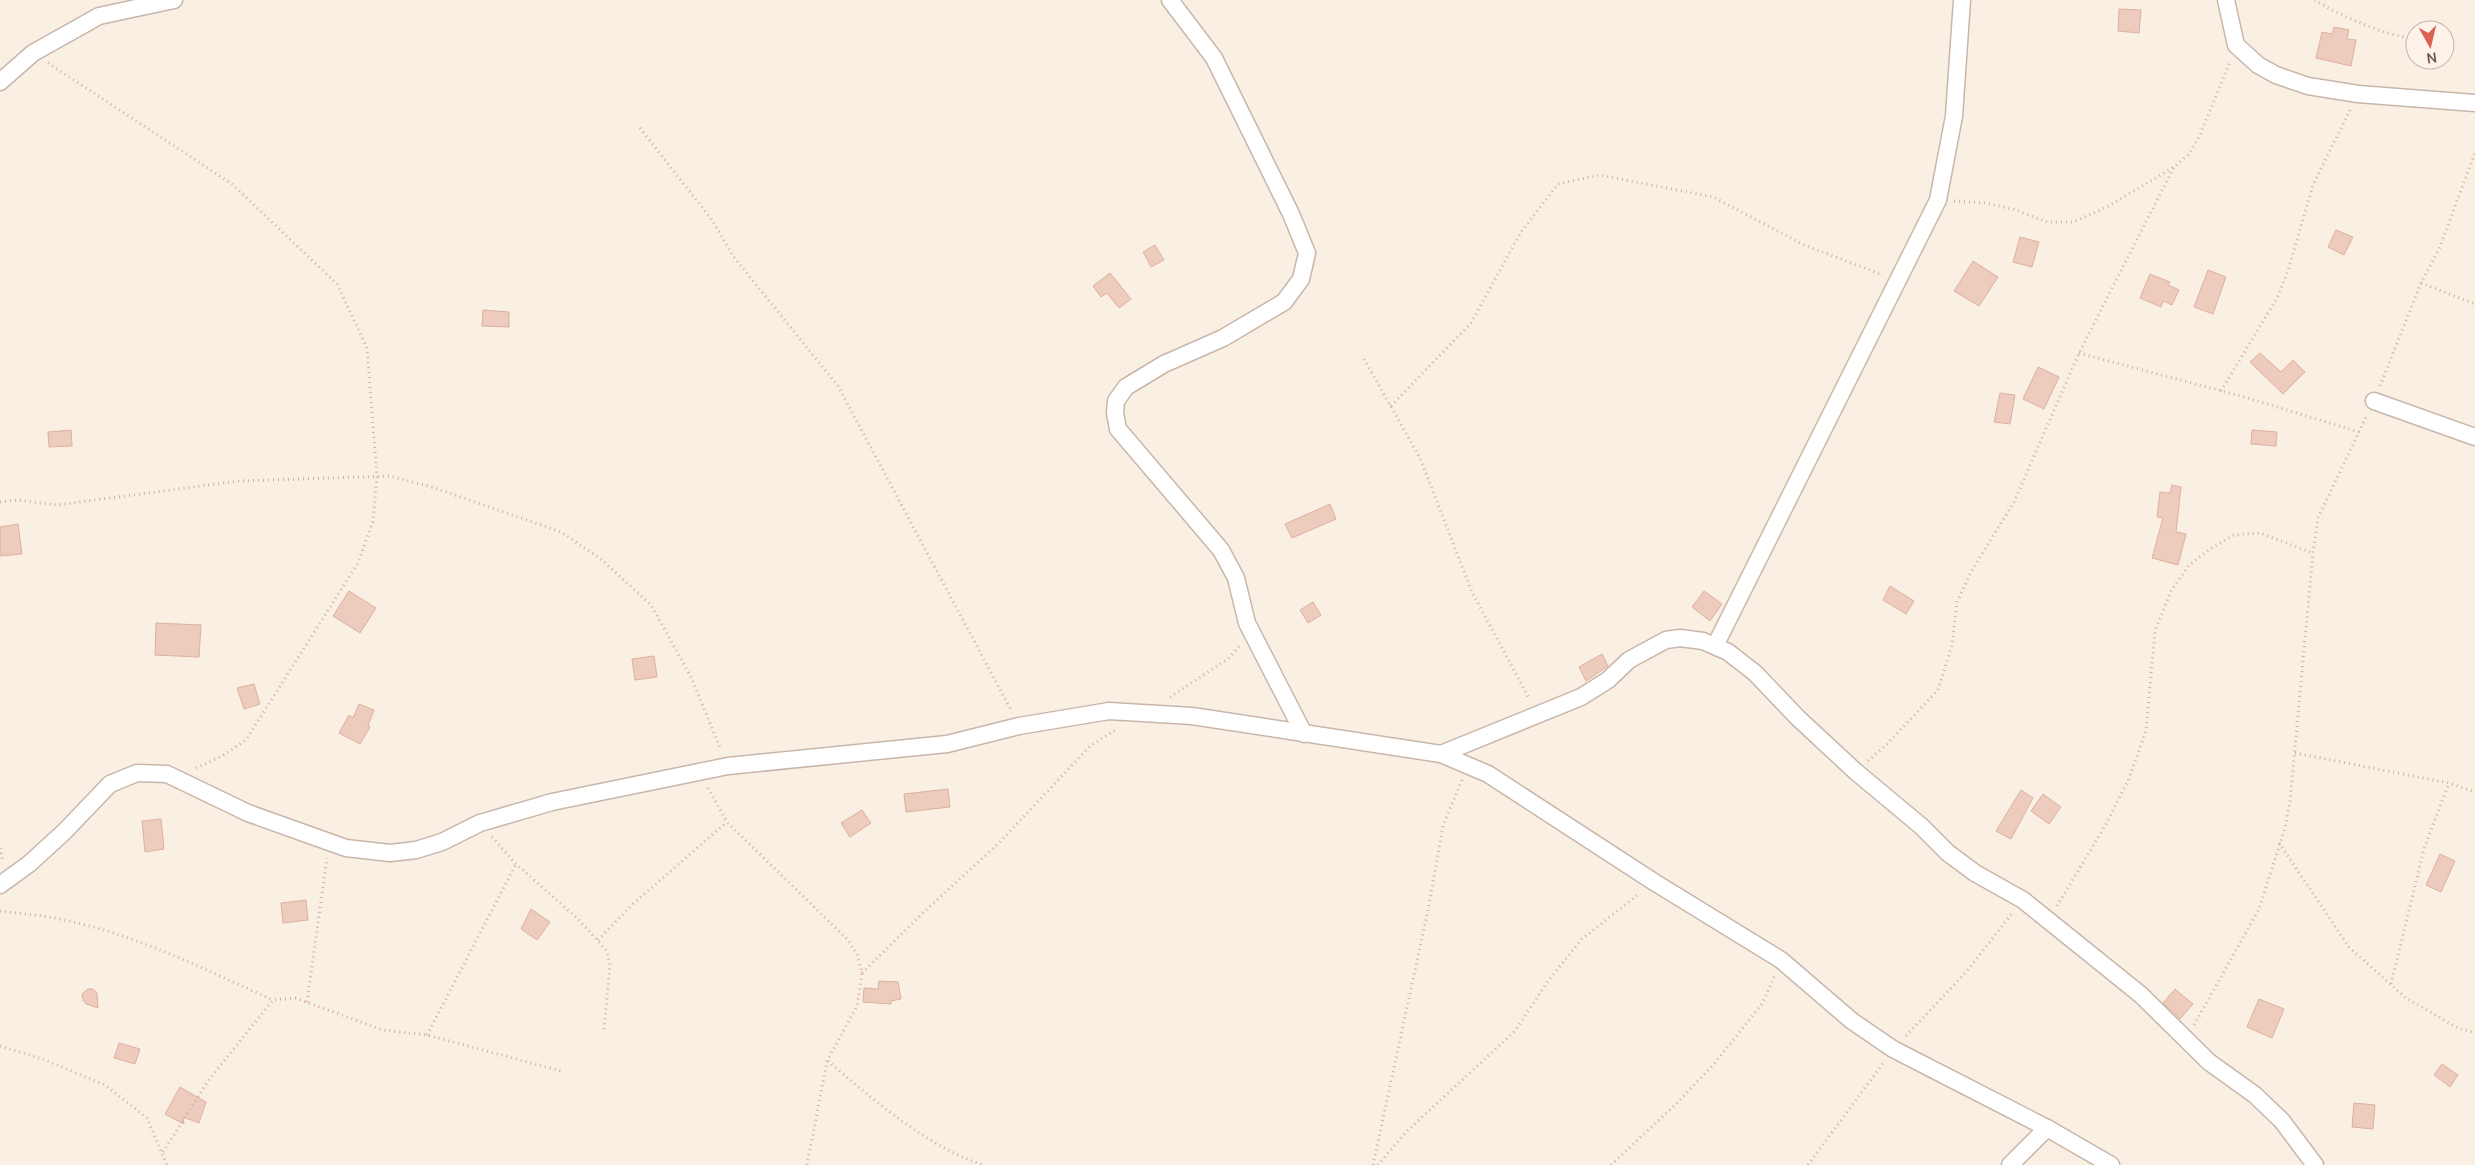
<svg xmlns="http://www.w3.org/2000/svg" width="2475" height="1165" font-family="Manrope,sans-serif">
<rect width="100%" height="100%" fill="#faefe3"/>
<g fill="#edcbbd" stroke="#deb09f">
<polygon points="2119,9 2141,10 2139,33 2118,31"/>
<polygon points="2334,27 2349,30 2347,39 2356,40 2351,66 2316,58 2322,32 2332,34"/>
<polygon points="2336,230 2353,237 2344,255 2328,247"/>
<polygon points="2020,237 2039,242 2032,267 2013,262"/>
<polygon points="1155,245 1164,260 1151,267 1143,252"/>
<polygon points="1973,261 1998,277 1979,306 1954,291"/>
<polygon points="2208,270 2226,277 2213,314 2194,307"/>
<polygon points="1110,273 1131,299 1119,308 1107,293 1101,297 1093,286"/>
<polygon points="2150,274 2170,282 2168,285 2179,290 2172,305 2163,301 2161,307 2140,298"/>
<polygon points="483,310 509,312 509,327 482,326"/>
<polygon points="2260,353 2281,372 2293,360 2305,372 2283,394 2250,362"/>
<polygon points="2038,367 2059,377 2044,409 2023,399"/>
<polygon points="2000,393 2015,395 2010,424 1994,422"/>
<polygon points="71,430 72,446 49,447 48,432"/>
<polygon points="2252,430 2277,432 2276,446 2251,444"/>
<polygon points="2172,485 2181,487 2176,532 2186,534 2178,565 2152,558 2163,518 2157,517 2160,492 2170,493"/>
<polygon points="1330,504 1336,519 1292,538 1285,524"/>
<polygon points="18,524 22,554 0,556 0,527"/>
<polygon points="1890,586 1914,601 1906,614 1883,600"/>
<polygon points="349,591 376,608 360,633 333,616"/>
<polygon points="1704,591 1722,604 1710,621 1692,607"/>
<polygon points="1313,602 1321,615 1308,623 1300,610"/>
<polygon points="156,623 201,625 199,657 155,655"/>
<polygon points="1602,654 1608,666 1586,681 1579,667"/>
<polygon points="654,656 657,677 635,680 632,659"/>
<polygon points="254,684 260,704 244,709 237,688"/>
<polygon points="359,704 374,710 368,726 370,727 360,744 339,733 349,715 353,718"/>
<polygon points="948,789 950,807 906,812 904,794"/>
<polygon points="2021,790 2033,798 2011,839 1996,831"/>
<polygon points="2043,794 2061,807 2049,824 2031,811"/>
<polygon points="862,810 871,823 850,837 841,823"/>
<polygon points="161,819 164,849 145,852 142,821"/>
<polygon points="2440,854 2455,861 2441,892 2426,885"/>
<polygon points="306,900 308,920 283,923 281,903"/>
<polygon points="531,909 550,922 537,940 521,929"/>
<polygon points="879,981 898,982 901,999 891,1001 891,1004 863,1002 864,988 878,989"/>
<polygon points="88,989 93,989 97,993 98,1008 86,1004 83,1000 82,994"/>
<polygon points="2175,989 2193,1004 2180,1019 2163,1003"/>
<polygon points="2259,999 2284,1009 2272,1038 2247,1027"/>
<polygon points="119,1043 140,1049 135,1064 114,1058"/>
<polygon points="2442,1064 2458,1075 2450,1087 2434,1075"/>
<polygon points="180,1087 206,1102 199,1123 183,1117 184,1124 165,1114"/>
<polygon points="2354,1103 2375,1105 2373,1129 2352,1127"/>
</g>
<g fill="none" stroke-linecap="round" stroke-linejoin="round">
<g stroke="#c9b6ab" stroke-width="19">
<g id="street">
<polyline points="1170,0 1214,58 1291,214 1307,253 1301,279 1284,302 1223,338 1164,364 1126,387 1116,401 1115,413 1118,429 1221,550 1236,578 1247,623 1304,734"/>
<polyline points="2226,0 2236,45 2258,65 2276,75 2308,86 2358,94 2475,103"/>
<polyline points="0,82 33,53 99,16 174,0"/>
<polyline points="2374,401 2475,437"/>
<polyline points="1715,646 1938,200 1954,116 1962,0"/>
<polyline points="1441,754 1581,697 1608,680 1629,660 1666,640 1680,638 1703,641 1728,652 1755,673 1798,718 1855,771 1921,826 1948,853 1975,873 2023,900 2141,995 2209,1062 2255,1095 2282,1121 2315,1165"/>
<polyline points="0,885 29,864 64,832 110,784 137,773 167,774 248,813 346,848 390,853 416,850 442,842 480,823 552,802 728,766 947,744 1019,726 1109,711 1192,716 1441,754 1488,774 1654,882 1781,960 1852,1021 1893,1049 2047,1128 2111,1165"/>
<polyline points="2010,1165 2047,1128"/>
</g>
</g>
<g stroke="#d1afa1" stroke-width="3" stroke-dasharray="1 4" stroke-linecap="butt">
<path d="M 2315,0 C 2336,14 2390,38 2415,38"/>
<polyline points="2445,34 2448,33"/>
<polyline points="48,63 232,184 337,284 367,348 377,477 373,521 358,563 246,740 222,756 196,768"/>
<polyline points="640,128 712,220 733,256 838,386 1012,712"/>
<polyline points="1954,201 1985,203 2013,209 2047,222 2073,222 2107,207 2174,167 2188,155 2200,135 2230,62"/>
<polyline points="2421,283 2475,304"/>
<polyline points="2079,353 2244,397 2359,432"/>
<polyline points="1364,359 1420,458 1472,592 1530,700"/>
<polyline points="2380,386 2421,283 2439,249 2475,153"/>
<polyline points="2221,391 2277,298 2288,271 2313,185 2350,110"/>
<polyline points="1391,406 1471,323 1521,232 1558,184 1600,175 1713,197 1804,245 1883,275"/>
<polyline points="0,502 17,500 57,505 239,481 390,476 435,488 561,532 602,560 651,605 691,677 721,750"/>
<polyline points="1170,697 1228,659 1240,645"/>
<polyline points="2295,753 2449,783 2475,792"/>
<polyline points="1868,761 1887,744 1938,690 1952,645 1957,602 1971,572 2014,502 2079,353 2174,167"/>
<polyline points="708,788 727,822 847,939 857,954 862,973 857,1006 827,1061 807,1165"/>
<polyline points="492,837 516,864 578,919 607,951 610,965 604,1030"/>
<polyline points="2279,843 2349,947 2406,998 2458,1028 2475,1033"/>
<polyline points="0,848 3,862"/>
<polyline points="2057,906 2105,826 2128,781 2146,731 2155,631 2171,591 2189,565 2210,549 2234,535 2260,533 2313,553"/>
<path d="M 0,911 C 21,914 43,915 64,920 C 138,935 205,970 273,1000"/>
<polyline points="598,940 633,904 727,822"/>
<polyline points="862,973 925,911 999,843 1090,746 1117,729"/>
<polyline points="2391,984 2424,849 2449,783"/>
<polyline points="307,1002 327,858"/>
<polyline points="2194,1025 2259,909 2285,828 2290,801 2313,553 2318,518 2367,415"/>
<polyline points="427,1035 516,864"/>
<polyline points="1906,1036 1967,971 2013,912"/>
<polyline points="0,1046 45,1060 105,1085 147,1118 167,1165"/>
<path d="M 828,1061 C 871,1098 930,1149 984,1165"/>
<polyline points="163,1152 208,1081 273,1000 295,998 383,1030 427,1035 561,1071"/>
<polyline points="1373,1165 1428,910 1443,826 1462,780"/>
<polyline points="1378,1165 1406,1132 1515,1031 1548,981 1582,939 1640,893"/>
<polyline points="1611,1165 1675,1105 1714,1064 1762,1004 1775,975"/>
<polyline points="1808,1165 1884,1062"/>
</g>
<use href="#street" stroke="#fff" stroke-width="16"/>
</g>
<g transform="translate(2430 45) rotate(172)"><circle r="24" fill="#fdf3e9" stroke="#c4b4aa"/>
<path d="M0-4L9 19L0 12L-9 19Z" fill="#d96253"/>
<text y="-8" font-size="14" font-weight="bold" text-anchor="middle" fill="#6f554c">N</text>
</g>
</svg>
